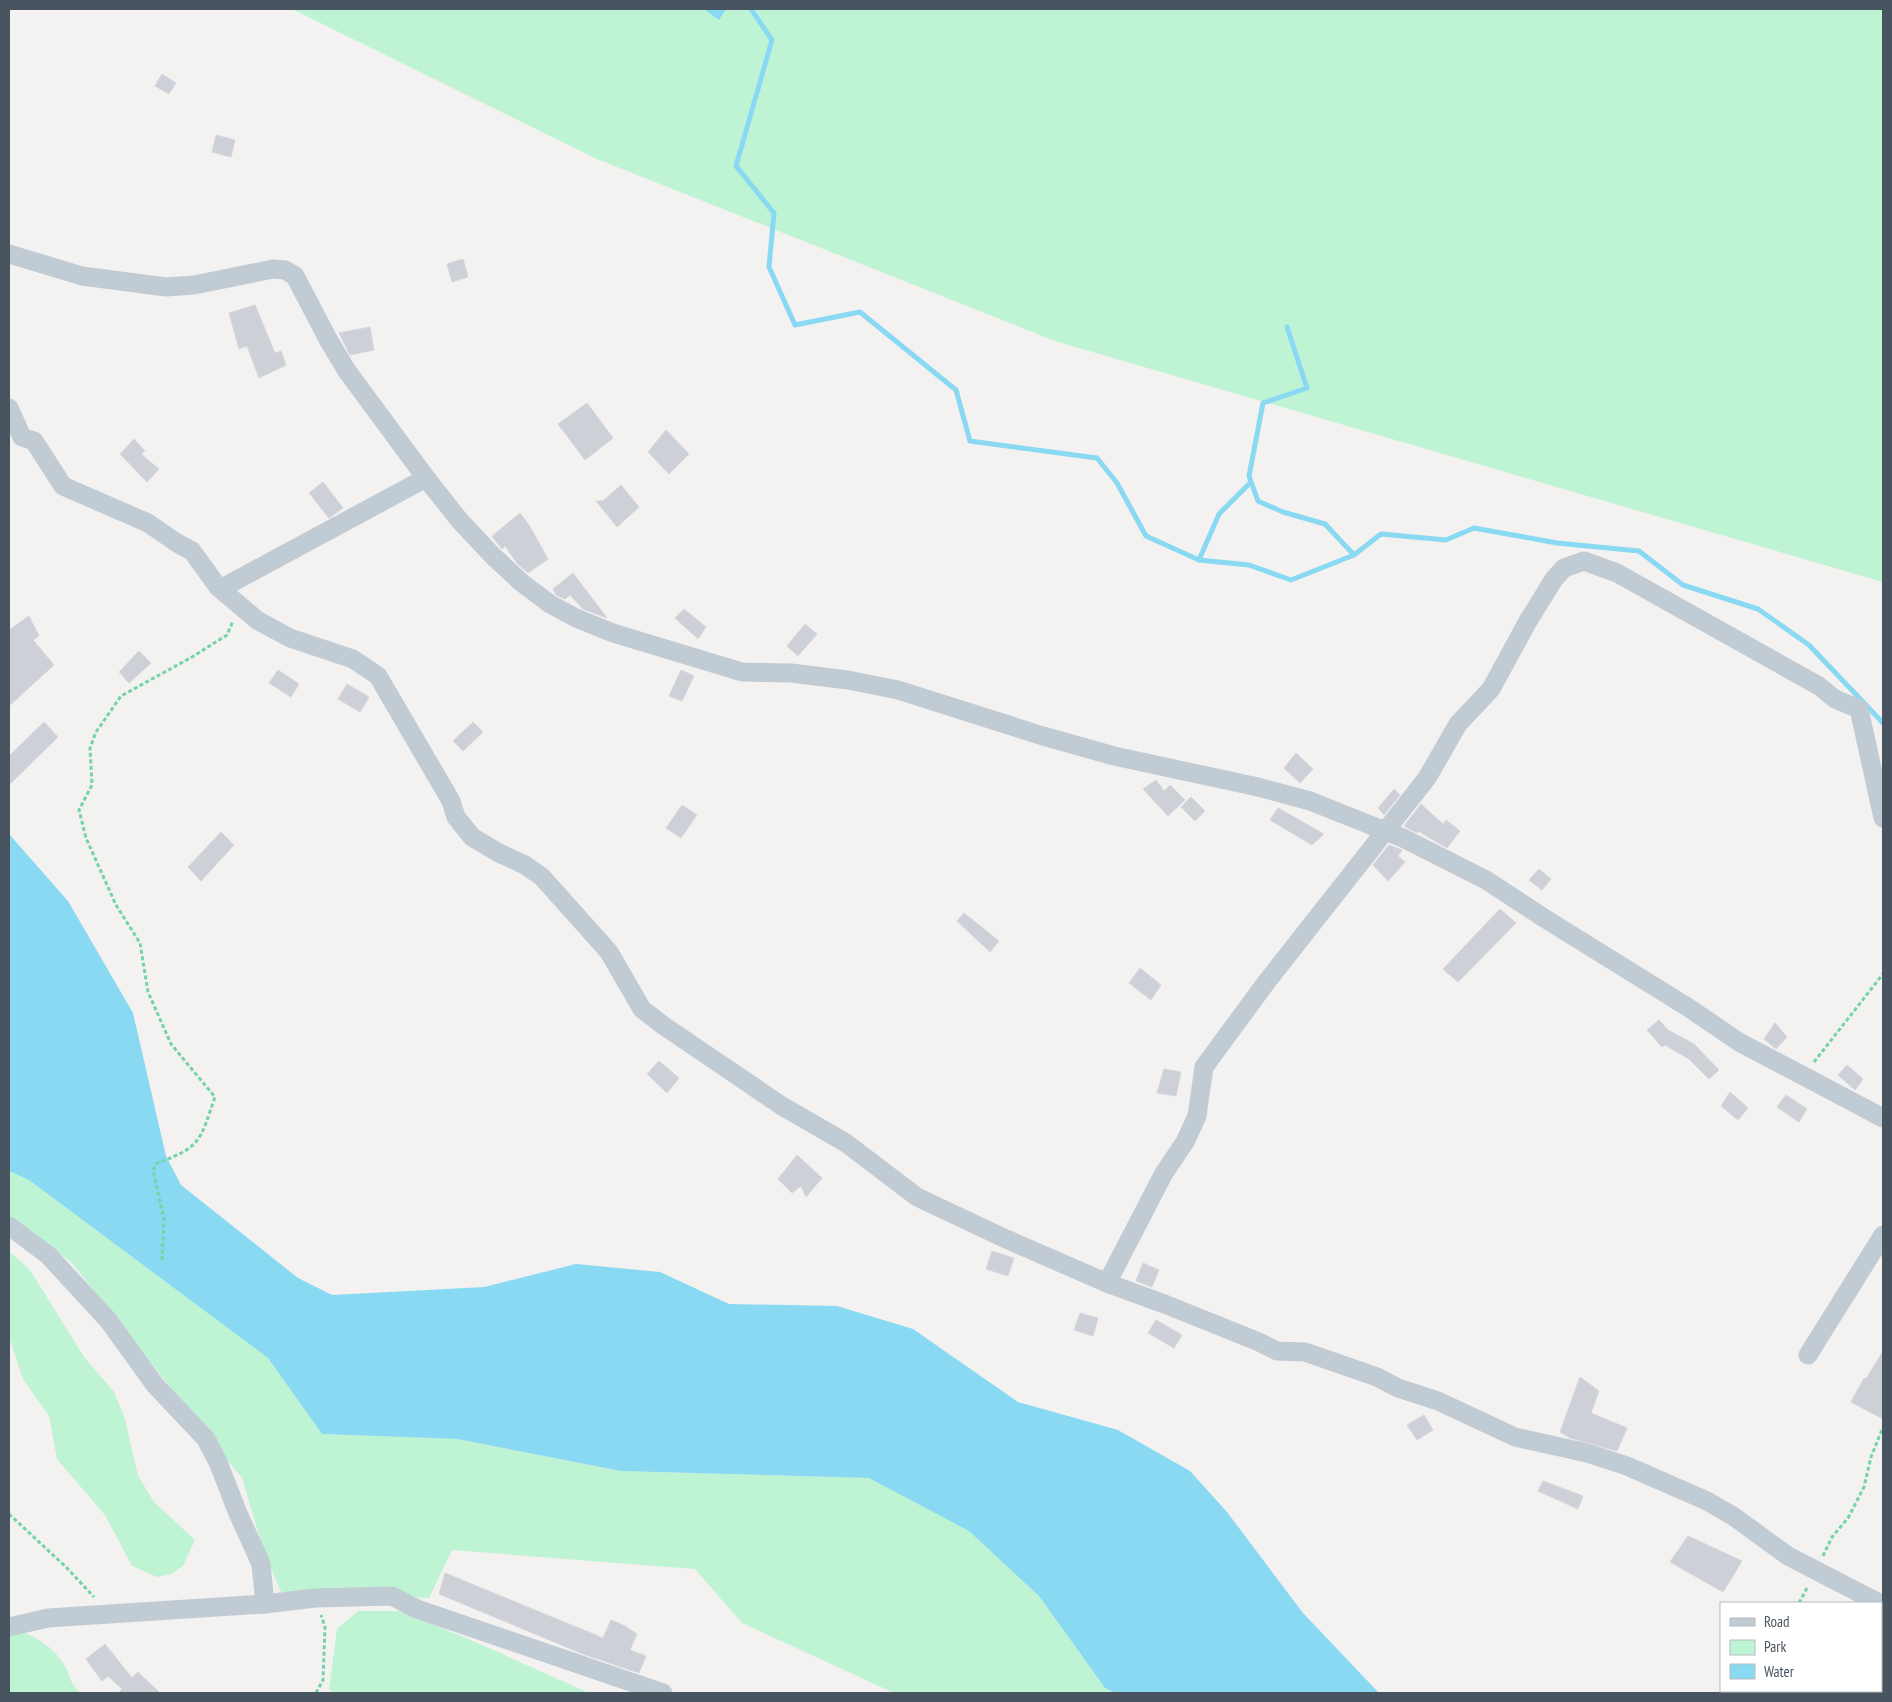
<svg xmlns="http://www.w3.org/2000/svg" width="1892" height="1702" font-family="'PT Sans Narrow',sans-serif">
<rect width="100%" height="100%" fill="#f4f1f1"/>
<g fill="#bef3d4">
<polygon points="292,9 1883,9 1883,582 1055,341 597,159"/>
<polygon points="9,1171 29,1180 268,1358 322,1434 457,1439 621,1471 869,1478 969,1530 1039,1596 1105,1688 1116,1693 894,1693 742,1623 695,1569 452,1550 429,1598 281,1592 264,1552 242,1478 72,1263 9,1216"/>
<polygon points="9,1251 30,1270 84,1357 114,1392 125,1419 138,1476 154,1502 195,1540 183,1566 171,1574 157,1577 132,1566 105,1515 57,1459 49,1416 23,1379 9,1337"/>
<polygon points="358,1611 400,1611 473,1641 589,1693 335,1693 329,1690 337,1629"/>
<path d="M 15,1630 C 33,1634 53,1647 63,1663 C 71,1675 68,1681 80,1693 L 9,1693 L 9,1633 Z"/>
</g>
<g fill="#89d9f2">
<polygon points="704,9 726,9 719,20"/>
<polygon points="9,834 68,901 133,1013 166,1156 181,1185 298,1278 332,1295 484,1287 576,1264 660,1272 729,1304 837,1306 913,1329 1018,1402 1118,1430 1190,1471 1227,1512 1303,1613 1379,1693 1116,1693 1105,1688 1039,1596 969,1531 869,1478 621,1471 457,1439 322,1434 268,1358 29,1180 9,1171"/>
</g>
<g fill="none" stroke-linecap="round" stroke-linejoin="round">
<g stroke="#89d9f2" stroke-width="5">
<polyline points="751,9 772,40 736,166 774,213 769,267 795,325 860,312 956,390 970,441 1097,458 1117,483 1146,536 1199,560 1249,565 1291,580 1354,555 1381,534 1446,540 1474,528 1557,543 1639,551 1683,585 1758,609 1809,645 1883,723"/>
<polyline points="1287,327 1307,388 1263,403 1249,476 1258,501 1283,512 1325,524 1354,555"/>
<polyline points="1199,560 1219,514 1251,482"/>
</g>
</g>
<g fill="#cdd0d6" stroke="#d5d7dd">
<polygon points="162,74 176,83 169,94 155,86"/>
<polygon points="216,135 235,140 231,157 212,152"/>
<polygon points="463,259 468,277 452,282 447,264"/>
<polygon points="255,305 275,353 281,351 286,365 259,378 247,346 239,349 229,313"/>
<polygon points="370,327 374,350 350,355 339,333"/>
<polygon points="587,403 613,438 585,460 558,424"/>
<polygon points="666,430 689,454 669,474 648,452"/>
<polygon points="134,439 145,451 141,454 159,469 147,482 120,454"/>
<polygon points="323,482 343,508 329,518 309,493"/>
<polygon points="621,485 639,507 617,527 596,501 603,501"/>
<polygon points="520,513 529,525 548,559 528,573 517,563 505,546 502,549 492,536"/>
<polygon points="573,573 607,618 583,609 570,595 565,599 556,595 553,589"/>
<polygon points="684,609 706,627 698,639 675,618"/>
<polygon points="29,616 39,636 33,640 54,665 9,706 9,630"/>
<polygon points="805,624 817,634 798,656 787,646"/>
<polygon points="139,651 151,663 129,683 119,672"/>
<polygon points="278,670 299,684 291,697 269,683"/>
<polygon points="681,670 694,676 682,701 669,696"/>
<polygon points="347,684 369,697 360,712 338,699"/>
<polygon points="44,722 58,737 9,785 9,756"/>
<polygon points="473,722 483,732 463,751 453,741"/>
<polygon points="1296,753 1313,769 1300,783 1284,768"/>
<polygon points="1156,780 1164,791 1170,785 1185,800 1168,816 1143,789"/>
<polygon points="1394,789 1400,795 1384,815 1378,808"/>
<polygon points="1191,797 1205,811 1195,821 1181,807"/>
<polygon points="1421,804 1443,824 1446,820 1460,831 1447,848 1418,831 1417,833 1404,826"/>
<polygon points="682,805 697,815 681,838 666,828"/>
<polygon points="1278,808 1324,834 1312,845 1270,820"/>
<polygon points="221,832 234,845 201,881 188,867"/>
<polygon points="1389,845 1402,850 1398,856 1405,862 1388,881 1373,865"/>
<polygon points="1539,869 1551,879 1542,890 1529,880"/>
<polygon points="1500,909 1516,923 1458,982 1443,969"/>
<polygon points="964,913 999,941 990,952 957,921"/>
<polygon points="1140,968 1161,985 1151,1000 1129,983"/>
<polygon points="1659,1020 1668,1030 1694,1044 1719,1070 1709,1079 1689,1059 1665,1045 1662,1047 1647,1030"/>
<polygon points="1775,1023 1787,1037 1776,1049 1764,1039"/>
<polygon points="659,1061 679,1078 667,1093 647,1074"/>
<polygon points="1847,1065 1863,1079 1855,1090 1838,1075"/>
<polygon points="1164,1069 1181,1072 1176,1096 1157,1093"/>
<polygon points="1730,1092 1748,1108 1738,1120 1721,1106"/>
<polygon points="1786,1095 1807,1109 1799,1122 1777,1107"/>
<polygon points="797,1155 822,1178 806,1197 801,1186 792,1193 778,1179"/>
<polygon points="992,1251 1014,1258 1008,1276 986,1269"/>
<polygon points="1143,1263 1159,1270 1152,1287 1136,1281"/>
<polygon points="1080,1313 1098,1318 1093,1336 1074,1330"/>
<polygon points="1156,1320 1182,1335 1174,1348 1148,1333"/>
<polygon points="1883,1351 1883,1419 1851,1402 1864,1378 1866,1379"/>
<polygon points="1580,1377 1599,1391 1591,1413 1627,1428 1617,1451 1570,1438 1560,1432"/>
<polygon points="1424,1415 1433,1430 1417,1440 1407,1425"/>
<polygon points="1543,1481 1583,1496 1578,1509 1538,1491"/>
<polygon points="1688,1536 1742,1561 1723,1592 1670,1562"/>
<polygon points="445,1573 603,1638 611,1620 625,1626 637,1634 630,1650 646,1656 639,1673 583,1654 439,1594"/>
<polygon points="105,1644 132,1678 138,1672 160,1693 118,1693 122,1689 108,1676 102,1681 86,1659"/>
</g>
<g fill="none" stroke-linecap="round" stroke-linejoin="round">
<g stroke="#73d4a7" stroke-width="3" stroke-dasharray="4 2.5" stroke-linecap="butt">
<polyline points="1814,1062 1883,974"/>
<path d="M 162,1260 L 164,1220 L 153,1170 L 157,1163 C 202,1147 200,1140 215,1097 L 171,1044 L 148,992 L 140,943 L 116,905 L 86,838 L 79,810 L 92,785 L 90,748 L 96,732 L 121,696 L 192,657 L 227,635 L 233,621"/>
<polyline points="9,1514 66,1567 94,1597"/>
<polyline points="1823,1556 1832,1537 1848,1518 1864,1487 1871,1457 1883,1427"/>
<polyline points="1799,1603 1808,1586"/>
<polyline points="316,1693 323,1680 325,1627 321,1615"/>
<polyline points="1749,1693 1750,1691"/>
</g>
<g stroke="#c1cbd4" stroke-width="19">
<polyline points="9,254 82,276 166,287 194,285 273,269 285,270 295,276 329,341 347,371 426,478 460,521 493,556 522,583 550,604 576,618 613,633 742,672 791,673 848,680 898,690 1043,736 1114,756 1258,787 1310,801 1403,838 1486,880 1544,918 1689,1008 1739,1042 1883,1118"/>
<polyline points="9,408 22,437 34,441 63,486 148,523 177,543 192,551 218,587 257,620 290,638 353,659 378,676 451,801 456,817 472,837 499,853 525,865 542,877 609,952 642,1009 664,1026 782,1106 846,1143 917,1197 1006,1239 1107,1283 1167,1305 1259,1342 1277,1351 1305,1352 1377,1377 1398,1388 1438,1401 1515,1437 1587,1453 1627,1466 1707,1501 1733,1516 1788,1556 1879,1603"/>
<polyline points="220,589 426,478"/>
<polyline points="9,1226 48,1255 108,1320 155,1385 206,1439 218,1462 237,1511 261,1564 265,1604"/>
<polyline points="1107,1283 1164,1173 1185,1142 1197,1116 1204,1067 1265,984 1427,778 1458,724 1491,689 1528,621 1554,579 1564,568 1584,561 1617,573 1819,686 1835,699 1859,709 1883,818"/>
<polyline points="1808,1355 1883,1235"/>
<polyline points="9,1627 48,1618 265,1604 315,1598 392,1596 417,1609 663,1693"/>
</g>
</g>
<rect width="1892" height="1702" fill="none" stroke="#485460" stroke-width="20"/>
<rect x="1720" y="1602" width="162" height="90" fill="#ffffff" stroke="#b6bbbf"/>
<rect x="1730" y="1618" width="25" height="8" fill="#c1cbd4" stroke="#b6bbbf"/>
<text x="1764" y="1627" font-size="15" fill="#485460">Road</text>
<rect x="1730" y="1640" width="25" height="15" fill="#bef3d4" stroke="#b6bbbf"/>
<text x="1764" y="1652" font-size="15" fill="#485460">Park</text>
<rect x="1730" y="1664" width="25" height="15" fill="#89d9f2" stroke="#b6bbbf"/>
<text x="1764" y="1677" font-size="15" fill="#485460">Water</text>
</svg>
